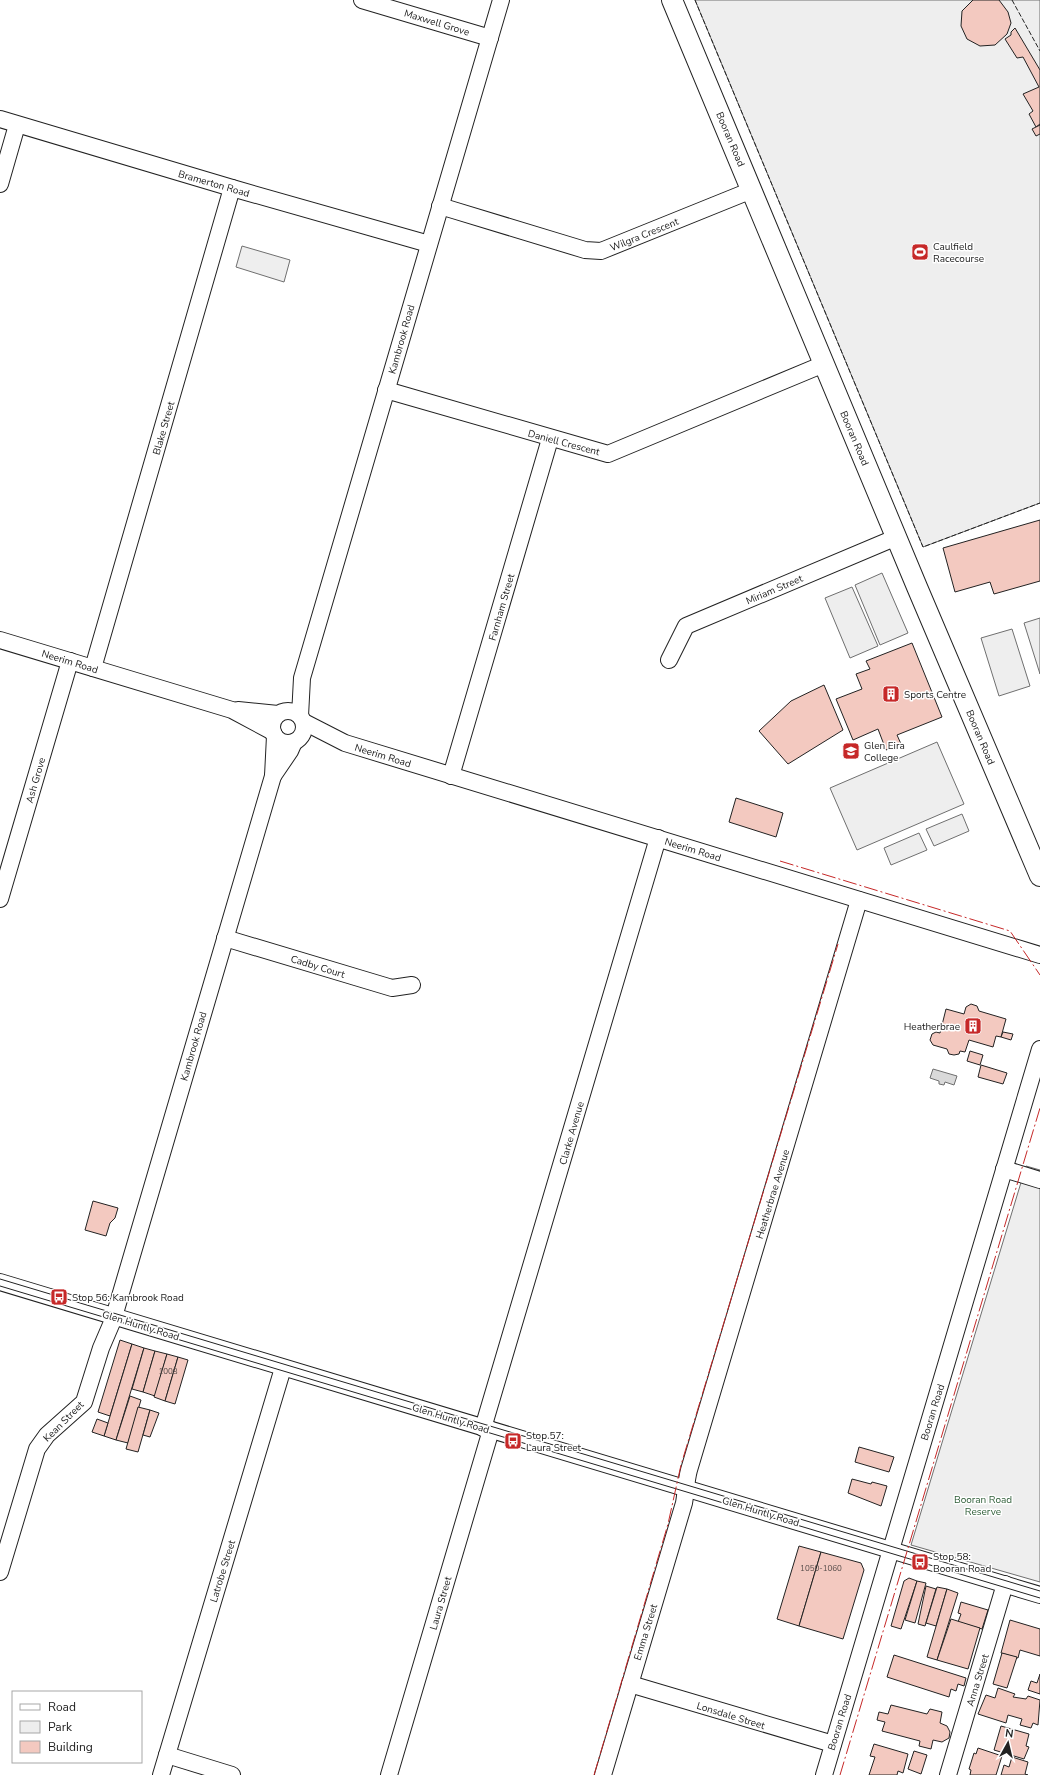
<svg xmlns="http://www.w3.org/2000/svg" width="1040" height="1775" font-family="'Nunito Sans',sans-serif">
<rect width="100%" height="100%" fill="#fff"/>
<g fill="#eee" stroke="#6f6f6f">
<polygon points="695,0 1040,0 1040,503 923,547"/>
<polygon points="242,246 290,260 284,282 236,267"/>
<polygon points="882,573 908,633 880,645 855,585"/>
<polygon points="852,587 878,646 850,658 825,598"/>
<polygon points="1040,618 1040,674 1024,623"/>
<polygon points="1012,629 1030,686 999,696 981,638"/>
<polygon points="937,742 964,804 857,850 830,788"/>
<polygon points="962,814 969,831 934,846 926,829"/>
<polygon points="919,833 927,850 891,865 884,848"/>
<polygon points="1026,1166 1040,1170 1040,1582 911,1545"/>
</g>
<polygon fill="#d9d9d9" stroke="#6f6f6f" points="933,1069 957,1076 954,1085 945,1082 944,1085 939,1084 939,1081 930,1078"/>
<g fill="#f3c9c0" stroke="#222">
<polygon points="999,0 1008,12 1011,23 1007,34 995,45 980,46 967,39 961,26 962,11 973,0"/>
<polygon points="1015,28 1040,70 1040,124 1036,127 1029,114 1033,111 1023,94 1039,87 1023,57 1017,58 1005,39 1011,35 1011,32"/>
<polygon points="1040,125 1040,134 1036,136 1032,129"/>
<polygon points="1040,520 1040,581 994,594 990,582 955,592 943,548"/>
<polygon points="912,643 942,717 897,735 901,744 886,750 878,729 853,740 836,699 862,689 856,674 870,669 866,661"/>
<polygon points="824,685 843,730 788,764 759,731 791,701"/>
<polygon points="736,798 783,813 776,837 729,822"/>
<polygon points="971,1004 977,1006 979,1011 1006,1019 1001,1037 996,1036 993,1047 969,1040 965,1052 960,1051 959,1054 954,1055 949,1054 947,1049 933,1045 930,1040 932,1034 936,1032 940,1033 946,1009 964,1014 966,1007"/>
<polygon points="1003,1032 1013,1034 1011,1040 1001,1037"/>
<polygon points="970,1051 983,1055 980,1065 967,1061"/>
<polygon points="981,1065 1007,1073 1003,1084 978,1077"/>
<polygon points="93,1201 118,1208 115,1218 110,1223 106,1236 85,1230"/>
<polygon points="120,1340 132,1344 110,1416 98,1412"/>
<polygon points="132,1344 144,1348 116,1440 104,1436"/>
<polygon points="144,1348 155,1351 143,1392 132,1389"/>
<polygon points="155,1351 167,1354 155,1396 143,1392"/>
<polygon points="167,1354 178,1357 165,1401 154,1397"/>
<polygon points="178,1357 188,1360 175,1404 165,1401"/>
<polygon points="130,1396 141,1400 128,1443 116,1440"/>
<polygon points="138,1407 150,1410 138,1452 126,1449"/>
<polygon points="150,1410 159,1413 150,1437 143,1435"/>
<polygon points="97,1419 108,1423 104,1436 92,1432"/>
<polygon points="859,1447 894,1457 889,1472 855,1462"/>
<polygon points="852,1479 871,1484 872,1482 887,1486 881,1506 848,1493"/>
<polygon points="799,1546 821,1552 799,1626 777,1619"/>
<polygon points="821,1552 861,1563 864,1570 843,1639 799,1626"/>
<polygon points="909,1578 917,1581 901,1629 891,1626 904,1581"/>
<polygon points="917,1581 926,1583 915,1623 905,1620"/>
<polygon points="926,1586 936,1589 925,1626 918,1624"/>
<polygon points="937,1587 947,1589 936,1626 926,1623"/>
<polygon points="947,1589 958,1593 937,1660 927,1657"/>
<polygon points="961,1602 988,1610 982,1629 958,1622 961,1614 958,1613"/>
<polygon points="951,1619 980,1628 968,1669 937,1660"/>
<polygon points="1010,1620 1040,1629 1040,1656 1020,1650 1018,1658 1001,1653"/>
<polygon points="1002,1653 1017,1657 1007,1688 993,1684"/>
<polygon points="894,1655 966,1678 964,1686 958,1684 956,1691 951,1689 949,1697 887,1677"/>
<polygon points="1040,1674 1040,1694 1028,1690 1031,1681 1037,1683"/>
<polygon points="998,1688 1015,1694 1013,1697 1026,1699 1028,1696 1040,1700 1038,1725 1033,1723 1031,1728 1020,1725 1022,1719 1008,1715 1006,1723 978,1714 986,1695 995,1698"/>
<polygon points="891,1705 927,1714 930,1709 942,1712 940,1723 947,1726 950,1732 949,1738 942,1742 933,1740 931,1749 919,1746 920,1741 882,1731 885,1722 877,1720 879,1712 888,1714"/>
<polygon points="1001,1726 1029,1734 1026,1746 1029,1747 1024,1759 994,1750"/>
<polygon points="874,1744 908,1754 903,1773 898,1771 897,1775 869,1775 875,1757 870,1756"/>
<polygon points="978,1748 1002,1756 996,1775 970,1775 971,1770 969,1769 974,1753 976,1754"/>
<polygon points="914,1751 927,1755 921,1774 908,1769"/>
<polygon points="1012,1757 1028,1762 1025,1774 1028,1775 1001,1775 1004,1765 1009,1767"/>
</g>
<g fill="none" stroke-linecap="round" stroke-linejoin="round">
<g stroke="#222" stroke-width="18">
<g id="minor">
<polyline points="362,0 490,38"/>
<polyline points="0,119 232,188 429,244"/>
<polyline points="0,184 17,125"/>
<polyline points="440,206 585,250 601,251 752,190"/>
<polyline points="386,390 608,454 824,364"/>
<polyline points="0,640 232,710 273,732"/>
<polyline points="669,660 686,626 897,537"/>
<polyline points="93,668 232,188"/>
<polyline points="238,710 278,714"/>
<circle cx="288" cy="727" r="16"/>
<polyline points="300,716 302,678 501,0"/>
<polyline points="304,722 345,743 1040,955"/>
<polyline points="273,776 290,751 294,742"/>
<polyline points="451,776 550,439"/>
<polyline points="0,899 70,661"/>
<polyline points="225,938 392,988 412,985"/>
<polyline points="1004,1169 1040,1180"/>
<polyline points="0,1282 1040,1595"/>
<polyline points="483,1428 658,838"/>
<polyline points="0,1572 37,1449 47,1435 84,1402 101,1348 113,1320 273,776 275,736"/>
<polyline points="630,1684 833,1744"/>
<polyline points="167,1755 232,1775"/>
<polyline points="161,1775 283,1368"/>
<polyline points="389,1775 491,1430"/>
<path d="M 603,1775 L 684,1503 C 686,1492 686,1481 689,1470 L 859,900"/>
<polyline points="824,1775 1040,1049"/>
<polyline points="948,1775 1005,1584"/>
</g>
</g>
<g stroke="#222" stroke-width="22">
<polyline id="major" points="672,0 917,587 1040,876"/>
</g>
<use href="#minor" stroke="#fff" stroke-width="16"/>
<use href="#major" stroke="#fff" stroke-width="20"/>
<g stroke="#222" stroke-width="1">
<polyline points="0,1279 1040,1591"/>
<polyline points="0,1286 1040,1598"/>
</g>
<g stroke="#222" stroke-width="1" stroke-dasharray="5 2" stroke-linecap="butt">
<polyline points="695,0 923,547 1040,503"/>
<polyline points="1012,0 1040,51"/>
</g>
<g stroke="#c62828" stroke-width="1" stroke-dasharray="14 3 2 3" stroke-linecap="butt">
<polyline points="780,861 1010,931 1040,975"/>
<polyline points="594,1775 668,1524 681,1465 838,944"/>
<polyline points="840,1775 1040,1108"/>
</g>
</g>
<defs>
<g id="stadium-square" transform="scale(0.9)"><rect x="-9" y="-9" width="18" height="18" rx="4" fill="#c62828" stroke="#fff"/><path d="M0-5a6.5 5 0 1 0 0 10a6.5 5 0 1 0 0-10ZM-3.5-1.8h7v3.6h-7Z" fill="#fff"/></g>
<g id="building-square" transform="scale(0.9)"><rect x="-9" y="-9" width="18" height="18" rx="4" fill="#c62828" stroke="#fff"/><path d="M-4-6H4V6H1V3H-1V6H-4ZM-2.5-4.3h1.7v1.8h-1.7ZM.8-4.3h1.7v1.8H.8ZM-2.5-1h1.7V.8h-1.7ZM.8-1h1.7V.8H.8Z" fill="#fff"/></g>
<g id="school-square" transform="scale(0.9)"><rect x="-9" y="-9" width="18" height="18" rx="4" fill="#c62828" stroke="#fff"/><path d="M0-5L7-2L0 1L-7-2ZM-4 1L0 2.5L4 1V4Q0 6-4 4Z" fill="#fff"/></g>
<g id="bus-square" transform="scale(0.9)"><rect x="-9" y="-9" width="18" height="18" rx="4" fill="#c62828" stroke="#fff"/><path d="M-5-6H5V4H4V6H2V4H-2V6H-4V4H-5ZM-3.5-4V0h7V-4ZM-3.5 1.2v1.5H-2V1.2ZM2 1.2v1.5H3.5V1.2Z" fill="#fff"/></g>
</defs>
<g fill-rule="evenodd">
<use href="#stadium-square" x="920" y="252"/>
<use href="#building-square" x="891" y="694"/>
<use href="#school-square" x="851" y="751"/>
<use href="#building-square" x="973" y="1026"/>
<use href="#bus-square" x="59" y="1297"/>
<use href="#bus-square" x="513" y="1441"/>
<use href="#bus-square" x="920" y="1562"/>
</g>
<g text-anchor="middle" stroke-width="3" stroke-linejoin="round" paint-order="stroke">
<g font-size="8" fill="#564c4a">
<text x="168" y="1374">1008</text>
<text x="821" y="1571">1050-1060</text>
</g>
<g font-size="10" fill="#222" stroke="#fff">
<text transform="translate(437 22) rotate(17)" y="4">Maxwell Grove</text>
<text transform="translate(731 139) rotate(67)" y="4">Booran Road</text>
<text transform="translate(214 183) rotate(16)" y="4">Bramerton Road</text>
<text transform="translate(644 234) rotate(-22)" y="4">Wilgra Crescent</text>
<text transform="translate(401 339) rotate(-74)" y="4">Kambrook Road</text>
<text transform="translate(163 428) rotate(-74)" y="4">Blake Street</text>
<text transform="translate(855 438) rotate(67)" y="4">Booran Road</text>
<text transform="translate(564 442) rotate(15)" y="4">Daniell Crescent</text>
<text transform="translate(774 589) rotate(-23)" y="4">Miriam Street</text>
<text transform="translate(501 607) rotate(-74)" y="4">Farnham Street</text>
<text transform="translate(70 661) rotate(17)" y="4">Neerim Road</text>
<text transform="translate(981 737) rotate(67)" y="4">Booran Road</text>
<text transform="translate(383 755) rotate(17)" y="4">Neerim Road</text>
<text transform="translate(35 780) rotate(-74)" y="4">Ash Grove</text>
<text transform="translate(693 849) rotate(17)" y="4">Neerim Road</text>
<text transform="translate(318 966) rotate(17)" y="4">Cadby Court</text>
<text transform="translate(193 1046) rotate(-74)" y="4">Kambrook Road</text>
<text transform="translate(571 1133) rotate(-74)" y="4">Clarke Avenue</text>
<text transform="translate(772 1194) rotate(-73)" y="4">Heatherbrae Avenue</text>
<text transform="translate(141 1325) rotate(17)" y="4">Glen Huntly Road</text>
<text transform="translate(932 1412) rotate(-73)" y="4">Booran Road</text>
<text transform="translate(451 1418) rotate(17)" y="4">Glen Huntly Road</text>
<text transform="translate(63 1421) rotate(-45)" y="4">Kean Street</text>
<text transform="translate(761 1511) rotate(17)" y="4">Glen Huntly Road</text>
<text transform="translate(222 1571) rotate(-73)" y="4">Latrobe Street</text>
<text transform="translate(440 1603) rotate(-74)" y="4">Laura Street</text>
<text transform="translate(645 1632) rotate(-73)" y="4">Emma Street</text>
<text transform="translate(977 1680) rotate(-73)" y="4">Anna Street</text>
<text transform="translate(731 1715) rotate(17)" y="4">Lonsdale Street</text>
<text transform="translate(839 1722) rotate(-73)" y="4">Booran Road</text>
</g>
<g font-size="10" fill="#222" stroke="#fff" text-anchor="start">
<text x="933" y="250">Caulfield<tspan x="933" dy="12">Racecourse</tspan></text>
<text x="904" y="698">Sports Centre</text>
<text x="864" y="749">Glen Eira<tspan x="864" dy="12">College</tspan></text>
<text x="960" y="1030" text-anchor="end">Heatherbrae</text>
<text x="72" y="1301">Stop 56: Kambrook Road</text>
<text x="526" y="1439">Stop 57:<tspan x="526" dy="12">Laura Street</tspan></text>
<text x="933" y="1560">Stop 58:<tspan x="933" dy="12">Booran Road</tspan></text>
</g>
<g font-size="10" fill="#2f5e38" stroke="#fff">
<text x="983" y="1503">Booran Road<tspan x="983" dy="12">Reserve</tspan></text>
</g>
</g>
<rect x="12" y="1691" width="130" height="72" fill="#ffffff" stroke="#a7a7a7"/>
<rect x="20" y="1704" width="20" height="6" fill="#ffffff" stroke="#a7a7a7"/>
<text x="48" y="1711" font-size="12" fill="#222222">Road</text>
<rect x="20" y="1721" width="20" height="12" fill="#eeeeee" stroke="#a7a7a7"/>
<text x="48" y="1731" font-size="12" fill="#222222">Park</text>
<rect x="20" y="1741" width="20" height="12" fill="#f3c9c0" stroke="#a7a7a7"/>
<text x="48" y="1751" font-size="12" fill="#222222">Building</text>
<g transform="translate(1008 1743) rotate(8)" stroke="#ffffff" stroke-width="3" paint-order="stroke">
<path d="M0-3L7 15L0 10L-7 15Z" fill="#222222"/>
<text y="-6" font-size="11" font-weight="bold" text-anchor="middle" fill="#222222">N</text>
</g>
</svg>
